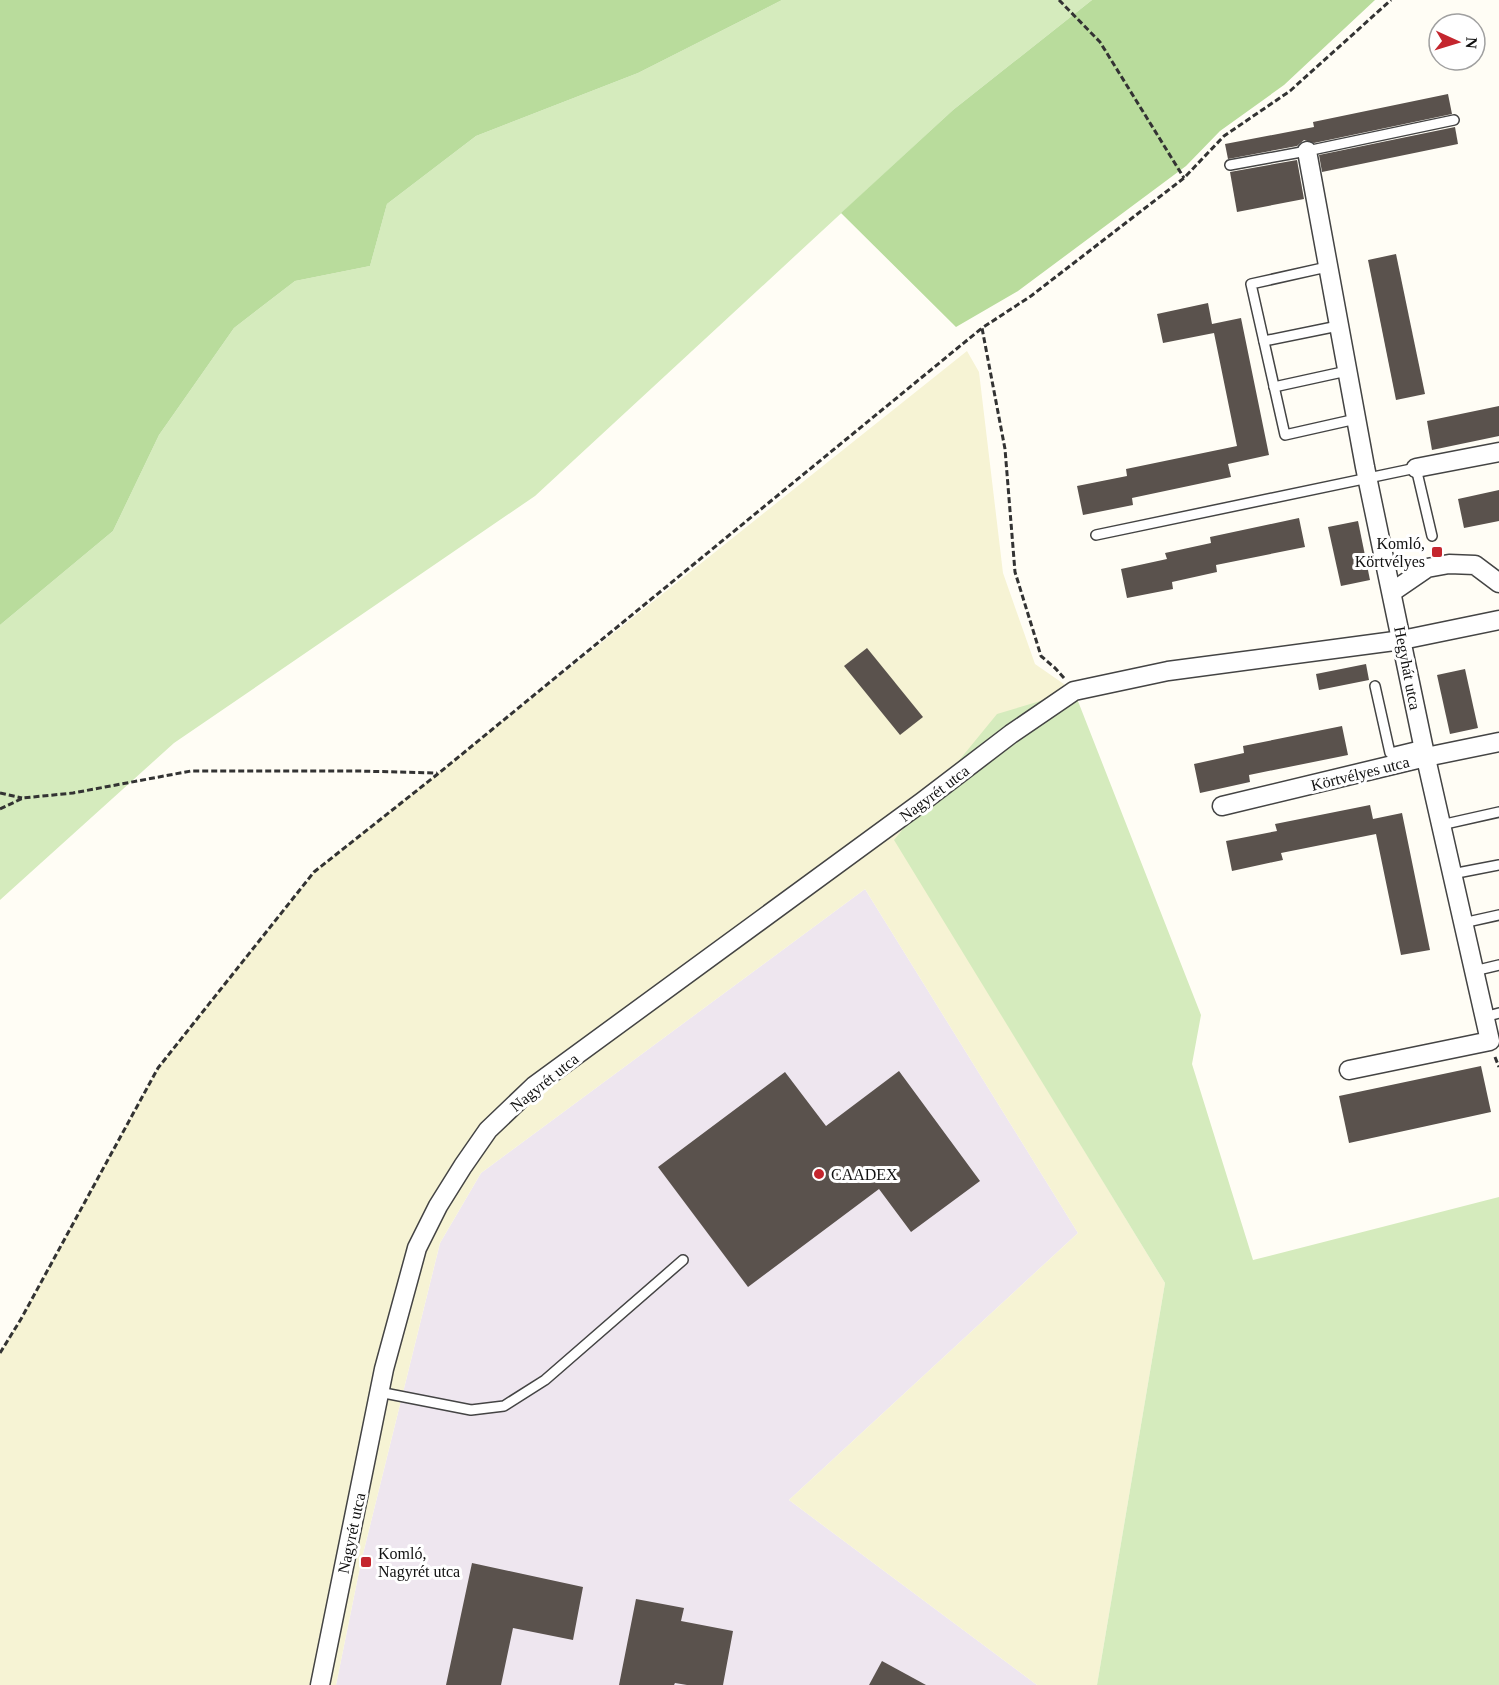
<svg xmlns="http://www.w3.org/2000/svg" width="1499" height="1685" font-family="Georgia,serif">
<rect width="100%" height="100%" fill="#fffdf5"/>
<polygon fill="#eee6ef" points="865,889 1078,1233 789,1500 1037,1685 336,1685 361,1562 440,1243 481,1173"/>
<polygon fill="#f6f3d4" points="967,351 979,372 1003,573 1035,664 1074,691 895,840 1165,1283 1097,1685 1037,1685 789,1500 1078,1233 865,889 481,1173 440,1243 361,1562 336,1685 0,1685 0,1353 21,1319 158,1068 314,872"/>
<g fill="#d5ebbd">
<polygon points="782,0 1092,0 953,110 535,496 174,743 0,900 0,625 113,531 159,435 234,328 295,281 370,266 387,204 476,136 638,73"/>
<polygon points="1074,691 1201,1015 1192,1064 1253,1260 1499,1197 1499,1685 1097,1685 1165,1283 894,840 997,714"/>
</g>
<g fill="#b9dc9c">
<polygon points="0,0 782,0 638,73 476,136 387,204 370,266 295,281 234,328 159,435 113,531 0,625"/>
<polygon points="1092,0 1375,0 1284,85 1220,131 1186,166 1018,291 956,327 841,213 953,110"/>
</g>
<g fill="#5a524d">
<polygon points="1448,94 1452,114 1314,143 1304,140 1297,146 1228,159 1225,144 1314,127 1313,122"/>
<polygon points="1455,127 1458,144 1322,172 1319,155"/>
<polygon points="1297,160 1304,199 1237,212 1230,172"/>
<polygon points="1396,254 1425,394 1396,400 1368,260"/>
<polygon points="1208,303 1212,324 1241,318 1269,455 1228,464 1231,477 1132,498 1133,505 1083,515 1077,486 1127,476 1126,469 1237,446 1214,333 1163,343 1157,314"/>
<polygon points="1499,406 1499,436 1432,450 1427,421"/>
<polygon points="1499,490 1499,521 1464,528 1458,499"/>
<polygon points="1299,518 1305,547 1216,565 1217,572 1172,582 1173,589 1127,598 1121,569 1167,559 1165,553 1211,543 1210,537"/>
<polygon points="1358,521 1370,580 1341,586 1328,527"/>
<polygon points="867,648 923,717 900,735 844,666"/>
<polygon points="1366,664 1369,680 1319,690 1316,674"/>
<polygon points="1465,669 1478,728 1450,734 1437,675"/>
<polygon points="1342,726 1348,755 1249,775 1250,782 1200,793 1194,764 1244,753 1243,746"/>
<polygon points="1370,805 1373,819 1402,813 1430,950 1401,955 1376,834 1281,853 1283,860 1232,871 1226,841 1277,831 1275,824"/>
<polygon points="1481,1066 1491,1112 1349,1143 1339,1096"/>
<polygon points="899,1071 980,1181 911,1232 879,1189 748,1287 658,1167 785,1072 826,1126"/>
<polygon points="472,1563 583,1587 573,1640 513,1628 501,1685 446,1685"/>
<polygon points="636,1599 684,1608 681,1621 733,1631 723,1685 687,1685 675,1683 674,1685 619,1685"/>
<polygon points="882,1661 926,1685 869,1685"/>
</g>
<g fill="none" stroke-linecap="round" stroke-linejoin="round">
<g stroke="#444" stroke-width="12">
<g id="lane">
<polyline points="1230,165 1307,151 1454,120"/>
<polyline points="1327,267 1251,284 1285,435 1356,419"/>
<polyline points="1264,341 1338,326"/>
<polyline points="1274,387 1347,371"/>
<polyline points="1096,535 1416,468 1432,536"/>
<polyline points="1375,686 1390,753 1423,745"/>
<polyline points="1441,825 1499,812"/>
<polyline points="1452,874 1499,865"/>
<polyline points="1463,923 1499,915"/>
<polyline points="1474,971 1499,965"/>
<polyline points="1484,1017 1499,1013"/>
<polyline points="379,1392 471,1410 504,1406 545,1380 683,1260"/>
</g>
</g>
<g stroke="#444" stroke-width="21">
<g id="street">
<polyline points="1307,151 1365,467 1423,745 1490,1041 1349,1070"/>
<polyline points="1416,468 1499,452"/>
<polyline points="1392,592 1427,568 1449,564 1475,565 1499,583"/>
<polyline points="1222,806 1426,757 1499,742"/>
<polyline points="320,1685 384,1369 417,1248 438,1206 463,1166 488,1130 534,1086 922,802 1011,734 1074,691 1168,671 1402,640 1499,620"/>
</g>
</g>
<g stroke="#333" stroke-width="3" stroke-dasharray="6 3" stroke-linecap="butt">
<polyline points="1059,0 1100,42 1184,178"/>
<polyline points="1064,678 1055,668 1041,656 1015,572 1005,449 982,328 1031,296 1184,178 1224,136 1290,91 1391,0"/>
<polyline points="0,793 22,798"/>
<polyline points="0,809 23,798 73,793 191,771 358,771 437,773"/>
<polyline points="1495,1057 1499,1067"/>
<polyline points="0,1353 21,1319 158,1068 314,872 439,773 982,328"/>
</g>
<use href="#lane" stroke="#fff" stroke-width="9"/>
<use href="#street" stroke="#fff" stroke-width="18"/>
</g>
<g fill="#c4262e" stroke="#fff" stroke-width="2">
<rect x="1431" y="546" width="12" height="12" rx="3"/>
<circle cx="819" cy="1174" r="6"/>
<rect x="360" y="1556" width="12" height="12" rx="3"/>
</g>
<g text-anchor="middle" stroke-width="6" stroke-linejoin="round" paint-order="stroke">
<g font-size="16" fill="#111" stroke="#fff" text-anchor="start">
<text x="1425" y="549" text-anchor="end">Komló,<tspan x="1425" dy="18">Körtvélyes</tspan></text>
<text x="831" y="1180">CAADEX</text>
<text x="378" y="1559">Komló,<tspan x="378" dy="18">Nagyrét utca</tspan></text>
</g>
<g font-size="16" fill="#111" stroke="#fff">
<text transform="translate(1408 668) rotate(79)" y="6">Hegyhát utca</text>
<text transform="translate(1360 773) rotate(-14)" y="6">Körtvélyes utca</text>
<text transform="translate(934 793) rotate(-37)" y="6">Nagyrét utca</text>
<text transform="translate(544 1082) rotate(-39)" y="6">Nagyrét utca</text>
<text transform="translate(351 1533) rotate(-78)" y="6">Nagyrét utca</text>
</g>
</g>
<g transform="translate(1457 42) rotate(94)"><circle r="28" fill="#ffffff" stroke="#a0a0a0" stroke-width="1.5"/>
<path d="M0-4.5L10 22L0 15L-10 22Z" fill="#c4262e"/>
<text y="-9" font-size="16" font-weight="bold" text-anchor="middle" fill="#111111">N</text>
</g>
</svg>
